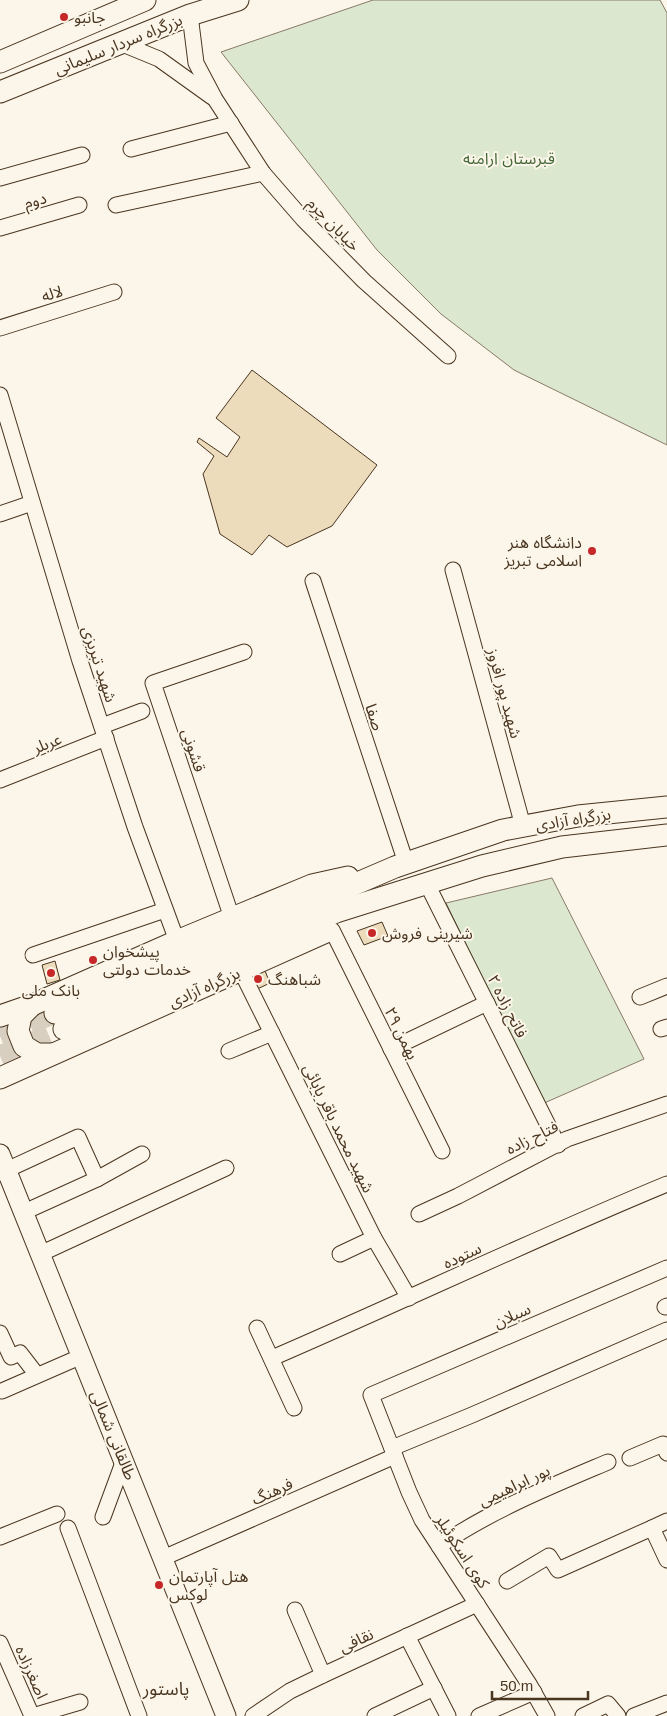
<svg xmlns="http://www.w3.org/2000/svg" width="667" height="1716" font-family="Arial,'Noto Sans Arabic',sans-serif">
<rect width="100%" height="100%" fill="#fbf6e9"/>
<g fill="#dce7d0" stroke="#887966">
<polygon points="373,0 660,0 667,13 667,445 514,370 441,314 377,250 221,52"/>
<polygon points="552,878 644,1059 542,1104 446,903"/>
</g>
<g fill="#ecdcbc" stroke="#4a3520">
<polygon points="252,370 377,465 332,526 287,547 269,535 252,555 220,534 203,474 214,456 197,442 199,438 227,457 240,437 216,418"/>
<polygon points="382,922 388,936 364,945 357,931"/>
<polygon points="55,961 60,980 47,984 42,965"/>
<polygon points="263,966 270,983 253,991 245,974"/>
</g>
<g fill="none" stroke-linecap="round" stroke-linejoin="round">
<g stroke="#d8cfc1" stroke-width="21" stroke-dasharray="21 11" stroke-linecap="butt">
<polyline points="0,1036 55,1013"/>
<polyline points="0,1056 64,1029"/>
</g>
<g stroke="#4a3520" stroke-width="17">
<g id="minor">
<polyline points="190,15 196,63 215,99 263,173 303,219 364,281 448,356"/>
<polyline points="120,43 159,59 212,97"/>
<polyline points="131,149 231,123"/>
<polyline points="0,178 82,155"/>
<polyline points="116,205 263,173"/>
<polyline points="0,228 79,205"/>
<polyline points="0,328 114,292"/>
<polyline points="0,395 80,661 135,827 177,941"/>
<polyline points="0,514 32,503"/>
<polyline points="453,570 523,826"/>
<polyline points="313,581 406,863"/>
<polyline points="102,726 142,711"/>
<polyline points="0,780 106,738"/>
<polyline points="427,884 558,1145"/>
<polyline points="232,918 153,683 244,652"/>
<polyline points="332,930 442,1151"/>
<polyline points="33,955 165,910"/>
<polyline points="241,971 374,1238 409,1298"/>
<polyline points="640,997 667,986"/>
<polyline points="661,1029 667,1027"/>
<polyline points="391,1049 487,1003"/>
<polyline points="229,1051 272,1033"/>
<polyline points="0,1173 78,1137 97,1179"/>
<polyline points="33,1208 97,1179 142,1154"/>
<polyline points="419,1214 458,1196 567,1139 667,1104"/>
<polyline points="40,1254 226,1168"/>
<polyline points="340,1254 374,1238"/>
<polyline points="665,1307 667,1306"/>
<polyline points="257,1328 294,1408"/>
<polyline points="0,1333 11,1357 20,1353 37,1375"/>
<path d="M 272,1358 C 404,1301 534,1239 667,1184"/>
<polyline points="2,1391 82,1356"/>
<polyline points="392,1448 472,1415 667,1330"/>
<polyline points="630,1458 663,1444 667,1453"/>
<polyline points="103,1517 124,1460"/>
<polyline points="667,1521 652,1528 667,1560"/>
<polyline points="68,1528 139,1716"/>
<polyline points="0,1537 57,1514"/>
<path d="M 439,1546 C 492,1510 549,1487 608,1462"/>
<polyline points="163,1558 395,1456"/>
<polyline points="507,1581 549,1556 558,1570 652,1528"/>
<polyline points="295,1610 323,1675"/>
<polyline points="407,1636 448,1716"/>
<polyline points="0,1643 32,1716"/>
<polyline points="33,1716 80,1702"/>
<polyline points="253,1716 290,1691 323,1675 477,1604"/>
<polyline points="375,1716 434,1688"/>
<polyline points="479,1716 534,1692"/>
<polyline points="547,1716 529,1684 422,1520 409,1492 371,1395 667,1268"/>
<polyline points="583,1716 608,1704 618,1716"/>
<polyline points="634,1716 667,1703"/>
</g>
</g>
<g stroke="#4a3520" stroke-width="21">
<polyline id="major" points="0,1154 226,1716"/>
</g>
<g stroke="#4a3520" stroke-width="23">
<g id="highway">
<polyline points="0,62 145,0"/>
<polyline points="0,92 190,15 238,0"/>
<polyline points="32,1005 21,1016 18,1031 24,1046 37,1054 52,1054"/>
<polyline points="55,1013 395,867 503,830 578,816 667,807"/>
<polyline points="0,1016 32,1005 177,941 312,885 348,877"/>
<polyline points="64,1029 336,912 482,866 562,847 667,835"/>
<polyline points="0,1078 326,932"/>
</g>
</g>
<use href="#minor" stroke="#fbf6e9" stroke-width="15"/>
<use href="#major" stroke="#fbf6e9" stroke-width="19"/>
<use href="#highway" stroke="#fbf6e9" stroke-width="21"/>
</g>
<g fill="#c62828" stroke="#fbf6e9" stroke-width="2">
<circle cx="64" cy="17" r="5"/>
<circle cx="592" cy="551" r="5"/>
<circle cx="372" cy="933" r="5"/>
<circle cx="93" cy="960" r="5"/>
<circle cx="51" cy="973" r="5"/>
<circle cx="258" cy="979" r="5"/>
<circle cx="159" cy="1585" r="5"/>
</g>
<g text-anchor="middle" stroke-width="4" stroke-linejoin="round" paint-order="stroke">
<g font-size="16" fill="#4a3520" stroke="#fbf6e9" text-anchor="start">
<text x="74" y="23">جانبو</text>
<text x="582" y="548" text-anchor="end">دانشگاه هنر<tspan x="582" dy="18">اسلامی تبریز</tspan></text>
<text x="382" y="939">شیرینی فروش</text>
<text x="103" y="957">پیشخوان<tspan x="103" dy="18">خدمات دولتی</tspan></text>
<text x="268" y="985">شباهنگ</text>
<text x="51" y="996" text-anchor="middle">بانک ملی</text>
<text x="169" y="1582">هتل آپارتمان<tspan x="169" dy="18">لوکس</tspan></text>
</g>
<g font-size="16" fill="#4a3520" stroke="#fbf6e9">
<text transform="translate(118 44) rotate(-22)" y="6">بزرگراه سردار سلیمانی</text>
<text transform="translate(35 200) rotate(-16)" y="6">دوم</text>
<text transform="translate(334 224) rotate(46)" y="6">خیابان چرم</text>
<text transform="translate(52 293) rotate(-17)" y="6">لاله</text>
<text transform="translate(100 664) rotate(72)" y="6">شهید تبریزی</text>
<text transform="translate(505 693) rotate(75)" y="6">شهید پور افروز</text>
<text transform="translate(375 717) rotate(72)" y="6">صفا</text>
<text transform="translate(47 743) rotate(-21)" y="6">عربلر</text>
<text transform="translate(194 750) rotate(72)" y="6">قشونی</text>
<text transform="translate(573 819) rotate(-9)" y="6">بزرگراه آزادی</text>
<text transform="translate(204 987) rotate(-24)" y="6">بزرگراه آزادی</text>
<text transform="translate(508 1006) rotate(63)" y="6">فاتح زاده ۲</text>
<text transform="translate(402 1033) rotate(64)" y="6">۲۹ بهمن</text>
<text transform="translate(339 1128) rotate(64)" y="6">شهید محمد باقر بابائی</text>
<text transform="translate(532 1137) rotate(-26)" y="6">فتاح زاده</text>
<text transform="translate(462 1255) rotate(-25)" y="6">ستوده</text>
<text transform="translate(512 1315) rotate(-24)" y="6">سبلان</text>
<text transform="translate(114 1435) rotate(68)" y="6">طالقانی شمالی</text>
<text transform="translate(514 1485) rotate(-25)" y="6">پور ابراهیمی</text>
<text transform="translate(272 1491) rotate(-24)" y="6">فرهنگ</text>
<text transform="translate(463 1551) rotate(57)" y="6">کوی اسکوئیلر</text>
<text transform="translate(356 1640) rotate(-25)" y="6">نقافی</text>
<text transform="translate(32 1672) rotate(66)" y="6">اصغرزاده</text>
</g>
<g font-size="16" fill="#436837" stroke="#fbf6e9">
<text x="509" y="164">قبرستان ارامنه</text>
</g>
<g font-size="18" fill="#4a3520" stroke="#fbf6e9">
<text x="166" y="1695">پاستور</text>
</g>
</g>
<path d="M492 1691v8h96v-8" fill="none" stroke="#4a3520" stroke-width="2.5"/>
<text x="500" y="1691" font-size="15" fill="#4a3520" stroke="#fbf6e9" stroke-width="4" paint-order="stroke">50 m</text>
</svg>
